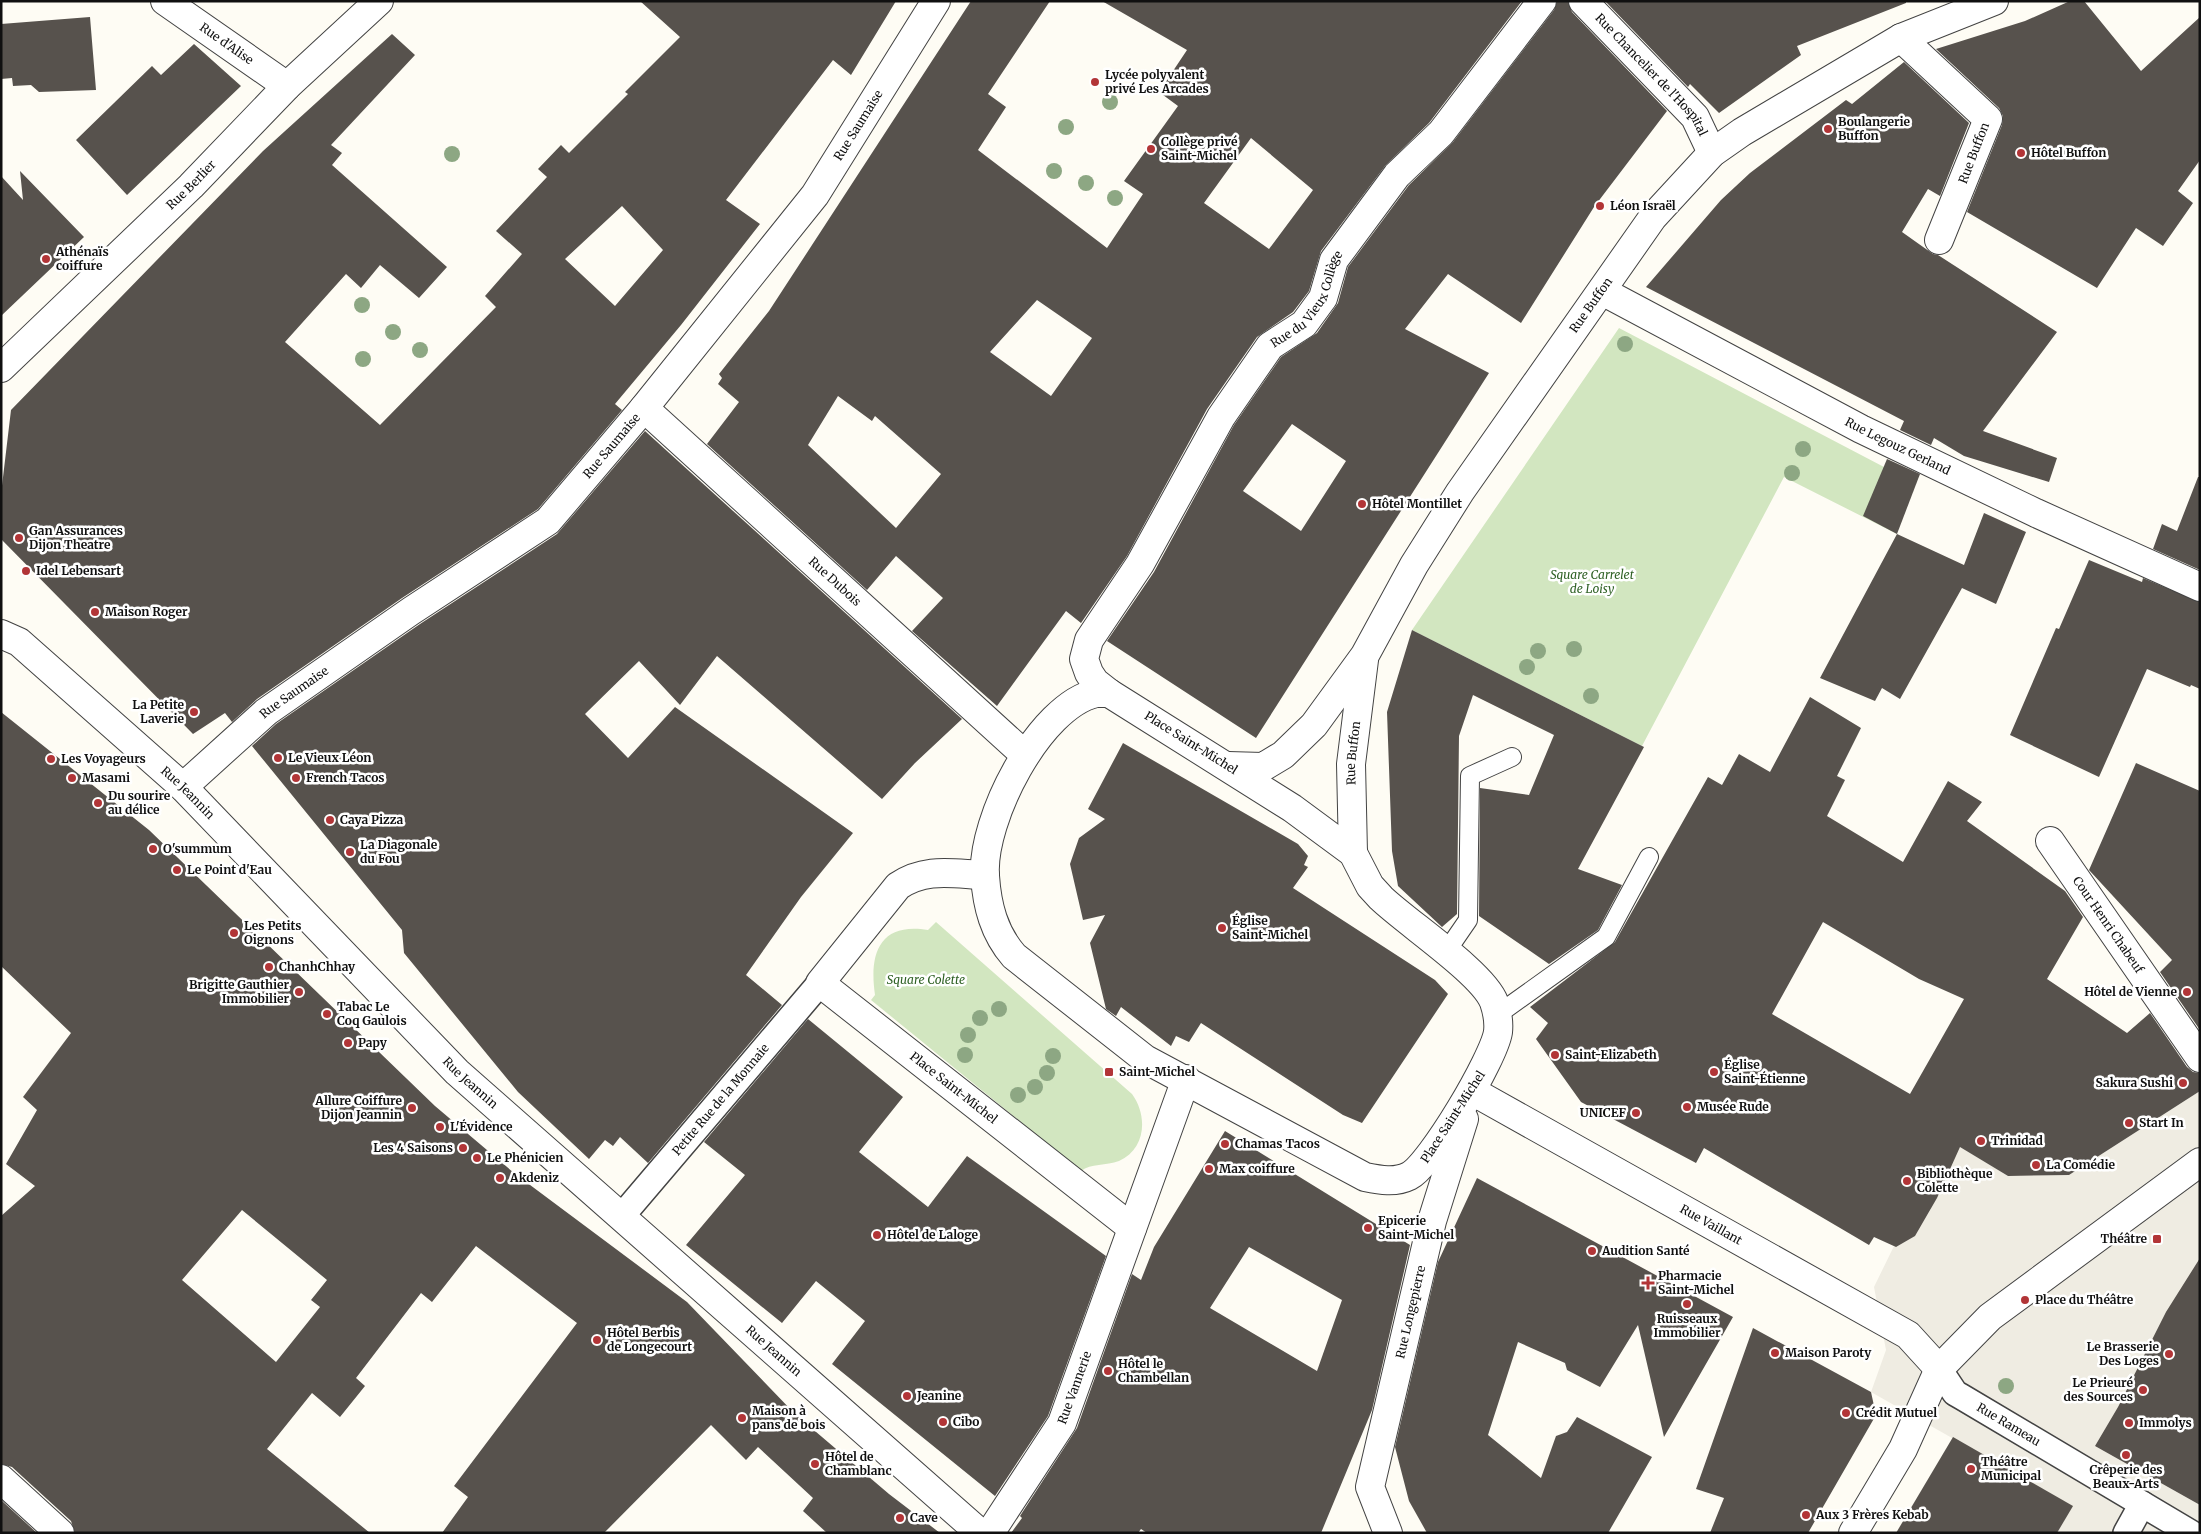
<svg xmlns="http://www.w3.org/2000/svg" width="2201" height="1534" font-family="Merriweather,serif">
<rect width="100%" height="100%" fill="#fefcf4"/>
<g fill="#d2e6c0">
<polygon points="1619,328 1884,467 1897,534 1784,477 1642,746 1412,630"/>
<path d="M 936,922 L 1132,1094 C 1148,1116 1146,1149 1119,1161 C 1106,1166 1091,1163 1081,1171 L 871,1000 L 875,995 C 869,954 879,922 928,930 Z"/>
</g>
<polygon fill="#efece2" points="2200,1091 2200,1258 2166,1314 2118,1407 2095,1446 2200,1505 2200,1533 2057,1533 2072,1506 1871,1392 1886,1350 1874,1287 1894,1246 1896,1247 1910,1239 1923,1222 1931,1209 1928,1206 1959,1146 2008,1176 2069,1175"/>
<g fill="#57524d" fill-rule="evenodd">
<path d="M 640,1 L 896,1 L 851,75 L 833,60 L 726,200 L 760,224 L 681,325 L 615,404 L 622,410 L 538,509 L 402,598 L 257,699 L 232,722 L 225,713 L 193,734 L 1,539 L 1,494 L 11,410 L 263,151 L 392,34 L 415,55 L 331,145 L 342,153 L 332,165 L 447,267 L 419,298 L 380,265 L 361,288 L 346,274 L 285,342 L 380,425 L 496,307 L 485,296 L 522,254 L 496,231 L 547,177 L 538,169 L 561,145 L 569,153 L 628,94 L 625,92 L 680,37 ZM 622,206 L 663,250 L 615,306 L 565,259 Z"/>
<path d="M 971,1 L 1050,1 L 988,94 L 1006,107 L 978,150 L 1107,248 L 1143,194 L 1124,181 L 1178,106 L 1159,92 L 1187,50 L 1102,1 L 1522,1 L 1429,123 L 1385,166 L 1321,251 L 1309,291 L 1293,312 L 1257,337 L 1207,409 L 1127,556 L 1081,623 L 1066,611 L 997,706 L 912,631 L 943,598 L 896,556 L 867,590 L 707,444 L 739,402 L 718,384 L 722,378 L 719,374 L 769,311 ZM 1251,138 L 1313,190 L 1269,249 L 1204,203 ZM 1037,300 L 1092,338 L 1051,396 L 990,352 ZM 838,396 L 872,421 L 875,416 L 941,474 L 896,528 L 808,445 Z"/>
<path d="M 1557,1 L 1568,1 L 1572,12 L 1667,111 L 1594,207 L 1521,323 L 1448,274 L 1405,329 L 1489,373 L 1256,738 L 1107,641 L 1154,572 L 1234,425 L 1281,357 L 1317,333 L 1338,303 L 1348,267 L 1409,185 L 1453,142 L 1554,10 ZM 1292,424 L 1346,461 L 1301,531 L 1243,491 Z"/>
<polygon points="1605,1 1906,1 1906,3 1797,46 1801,55 1719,113 1690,84 1688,87"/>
<polygon points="2070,1 2084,1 2141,71 2200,17 2200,160 2178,191 2193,203 2163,246 2136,228 2097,288 1967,212 2002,125 2003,116 1999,108 1936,49 2025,21"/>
<polygon points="90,17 96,90 39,92 31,85 13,86 12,78 1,79 1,24"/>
<polygon points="194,44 241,86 127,195 76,140 152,66 161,75"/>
<polygon points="1904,62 1969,123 1940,196 1928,189 1902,232 1933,254 1938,255 2057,332 1983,431 2057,458 2049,482 1964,456 1934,438 1931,445 1900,430 1904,421 1646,287 1721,200 1750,173 1846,100 1852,104"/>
<polygon points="20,171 84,237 1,316 1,176 23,200"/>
<polygon points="645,431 962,719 915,763 882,799 717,656 680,705 639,661 585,714 628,758 675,707 853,833 801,897 746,975 782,1005 648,1163 620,1137 613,1146 605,1140 589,1159 518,1092 404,953 402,930 252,746 276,724 420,624 557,534"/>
<polygon points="1887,459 1920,474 1897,534 1863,516"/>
<polygon points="2198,477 2200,477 2200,570 2153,549 2162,524 2177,531"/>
<polygon points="1984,513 2026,532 1996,604 1962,588 1900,699 1882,688 1875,701 1820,678 1897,534 1964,565"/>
<polygon points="2089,560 2142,582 2143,578 2200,602 2200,689 2191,685 2190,687 2147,669 2099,777 2010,735 2056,628 2059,629"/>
<polygon points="1412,630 1644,747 1578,869 1622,885 1598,930 1549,964 1479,916 1480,788 1529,795 1554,735 1473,695 1459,736 1457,914 1442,927 1398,886 1392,851 1387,712"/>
<path d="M 1810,697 L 1861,728 L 1837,776 L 1845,780 L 1827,816 L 1903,862 L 1948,781 L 1982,802 L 1967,821 L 2065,891 L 2083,917 L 2047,979 L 2127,1033 L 2150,1013 L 2187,1067 L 2193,1072 L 2200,1073 L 2200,1091 L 2069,1175 L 2008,1176 L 1960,1147 L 1937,1198 L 1915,1236 L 1896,1247 L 1874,1237 L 1869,1245 L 1704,1148 L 1696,1163 L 1581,1102 L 1536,1039 L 1548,1023 L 1530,1007 L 1615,942 L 1708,777 L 1722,785 L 1739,754 L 1770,772 ZM 1823,922 L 1919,979 L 1964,999 L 1910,1094 L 1772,1014 Z"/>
<path d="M 1,712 L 149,830 L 435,1106 L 514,1173 L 687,1302 L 795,1414 L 889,1494 L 940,1533 L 827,1533 L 803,1511 L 813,1498 L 758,1447 L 746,1460 L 711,1425 L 604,1533 L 442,1533 L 468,1497 L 454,1486 L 577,1323 L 476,1246 L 432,1302 L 421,1293 L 356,1378 L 365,1386 L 340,1417 L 312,1393 L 267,1449 L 370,1533 L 75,1533 L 71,1521 L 12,1467 L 1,1464 L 1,1216 L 35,1186 L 6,1164 L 37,1110 L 23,1097 L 71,1033 L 1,966 ZM 242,1210 L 327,1280 L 311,1300 L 320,1307 L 276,1362 L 182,1280 Z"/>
<polygon points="1123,743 1298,844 1308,856 1304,865 1308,867 1293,888 1435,980 1448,994 1362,1123 1343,1115 1201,1023 1189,1042 1176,1036 1171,1046 1121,1007 1116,1016 1106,1009 1090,943 1105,915 1083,920 1070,864 1079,838 1105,819 1088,809"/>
<polygon points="2136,763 2200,791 2200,1030 2160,972 2172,960 2089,870"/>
<polygon points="808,1019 903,1097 859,1152 928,1207 967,1156 1106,1256 1048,1416 995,1496 832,1364 865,1321 816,1281 782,1323 686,1245 745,1175 704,1142"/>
<path d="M 1225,1131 L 1410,1245 L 1372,1410 L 1321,1533 L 1147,1533 L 1141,1529 L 1138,1533 L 1011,1533 L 1022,1518 L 1020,1516 L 1077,1428 L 1132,1274 L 1141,1280 L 1154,1247 ZM 1249,1247 L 1342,1300 L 1317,1371 L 1210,1308 Z"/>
<polygon points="1477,1178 1733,1317 1664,1437 1638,1325 1600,1387 1567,1370 1565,1363 1518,1342 1488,1435 1541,1478 1556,1436 1567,1432 1577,1417 1652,1457 1608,1533 1427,1533 1409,1501 1395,1447 1438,1262"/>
<polygon points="2200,1258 2200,1505 2095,1446 2118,1407 2166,1312"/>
<polygon points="1753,1328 1871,1392 1876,1415 1808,1533 1710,1533 1724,1498 1696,1489"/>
<polygon points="1953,1437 2073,1506 2057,1533 1896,1533"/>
<polygon points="1,1500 37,1533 1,1533"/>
</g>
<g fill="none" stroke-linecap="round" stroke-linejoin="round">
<g stroke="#434343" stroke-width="20">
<g id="service">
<polyline points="1446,952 1468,920 1470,776 1512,757"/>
<polyline points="1497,1015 1606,937 1649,857"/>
</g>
</g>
<g stroke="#434343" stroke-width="28">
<g id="pedestrian">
<path id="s1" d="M 621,1217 L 820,983"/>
<path id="s2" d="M 1939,1369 L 1955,1393 L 1962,1397 L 2191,1533"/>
<polyline points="2126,1533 2142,1504"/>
</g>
</g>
<g stroke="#434343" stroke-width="30">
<g id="minor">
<path id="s3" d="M 165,1 L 287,86"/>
<path id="s4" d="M 1583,1 L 1695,117 L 1712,153"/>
<polyline points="1901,38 1988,119 1939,240"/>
<path id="s5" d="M 1602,291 L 1861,429 L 2036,513 L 2200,587"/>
<path id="s6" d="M 644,408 L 1025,755"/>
<path id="s7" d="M 1,634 L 19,642 L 183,787 L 457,1072 L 980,1533"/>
<path d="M 1096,693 L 1109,693 L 1292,808 L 1353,853 L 1370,886 L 1381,898 C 1407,923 1483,973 1494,1002 C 1497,1011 1499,1023 1498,1032 C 1494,1058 1431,1165 1409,1176 C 1395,1183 1380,1180 1365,1177 L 1145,1059 L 1014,956 C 994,933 987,906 985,876 C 981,820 1039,706 1096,693 Z"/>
<path id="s8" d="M 1109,693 L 1095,682 L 1089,673 L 1084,659 L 1089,640 L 1140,564 L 1221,417 L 1270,346 L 1304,324 L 1323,298 L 1334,260 L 1397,175 L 1441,133 L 1542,1"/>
<path id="s9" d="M 1228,766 L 1263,767 L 1283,755 L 1314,725 L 1365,655 L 1414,565 L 1460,492 L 1653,217 L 1712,153 L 1742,132 L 1901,38 L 1994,1"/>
<path id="s10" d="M 183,787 L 266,712 L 411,611 L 548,521 L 644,408 L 815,195 L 936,1"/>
<path id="s11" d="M 2050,841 L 2200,1058"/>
<path id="s12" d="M 1353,853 L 1351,764 L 1364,660"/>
<path id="s13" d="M 985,875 C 953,874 926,867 898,886 L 820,983 L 1132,1228"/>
<path id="s14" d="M 1472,1091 L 1908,1335 L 1939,1369"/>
<polyline points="1,1479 60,1533"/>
<path id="s15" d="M 990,1533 L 1062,1423 L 1186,1079"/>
<path id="s16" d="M 1388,1533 L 1370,1487 L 1432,1221 L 1464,1119"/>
<polyline points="1853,1533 1903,1449 1939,1369 1990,1317 2200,1162"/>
</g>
</g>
<g stroke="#434343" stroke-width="30">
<g id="tertiary">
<path id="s17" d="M 1,368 L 191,186 L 287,86 L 379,1"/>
</g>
</g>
<use href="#service" stroke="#fff" stroke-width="18"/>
<use href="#pedestrian" stroke="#fff" stroke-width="25"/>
<use href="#minor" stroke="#fff" stroke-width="28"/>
<use href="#tertiary" stroke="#fff" stroke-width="28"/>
</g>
<g fill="#8da783">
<circle cx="1110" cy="102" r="8"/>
<circle cx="1066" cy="127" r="8"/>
<circle cx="452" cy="154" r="8"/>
<circle cx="1054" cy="171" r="8"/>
<circle cx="1086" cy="183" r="8"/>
<circle cx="1115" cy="198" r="8"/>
<circle cx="362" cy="305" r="8"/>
<circle cx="393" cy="332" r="8"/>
<circle cx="1625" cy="344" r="8"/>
<circle cx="420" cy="350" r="8"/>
<circle cx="363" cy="359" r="8"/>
<circle cx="1803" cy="449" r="8"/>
<circle cx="1792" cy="473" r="8"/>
<circle cx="1574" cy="649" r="8"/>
<circle cx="1538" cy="651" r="8"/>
<circle cx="1527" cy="667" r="8"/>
<circle cx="1591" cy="696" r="8"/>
<circle cx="999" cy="1009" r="8"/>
<circle cx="980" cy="1018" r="8"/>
<circle cx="968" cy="1035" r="8"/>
<circle cx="965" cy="1055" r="8"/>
<circle cx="1053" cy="1056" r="8"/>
<circle cx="1047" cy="1073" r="8"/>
<circle cx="1035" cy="1087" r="8"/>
<circle cx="1018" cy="1095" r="8"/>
<circle cx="2006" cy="1386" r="8"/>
</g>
<g fill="#b23537" stroke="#fff" stroke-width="2">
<circle cx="1095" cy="82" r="5"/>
<circle cx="1828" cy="129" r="5"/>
<circle cx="1151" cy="149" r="5"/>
<circle cx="2021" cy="153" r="5"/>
<circle cx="1600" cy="206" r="5"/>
<circle cx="46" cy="259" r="5"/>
<circle cx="1362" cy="504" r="5"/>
<circle cx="19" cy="538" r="5"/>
<circle cx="26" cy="571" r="5"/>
<circle cx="95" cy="612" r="5"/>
<circle cx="194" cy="712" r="5"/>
<circle cx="278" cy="758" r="5"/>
<circle cx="51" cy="759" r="5"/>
<circle cx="72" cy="778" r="5"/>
<circle cx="296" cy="778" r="5"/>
<circle cx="98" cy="803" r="5"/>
<circle cx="330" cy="820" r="5"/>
<circle cx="153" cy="849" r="5"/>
<circle cx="350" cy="852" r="5"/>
<circle cx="177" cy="870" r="5"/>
<circle cx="1222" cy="928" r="5"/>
<circle cx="234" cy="933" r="5"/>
<circle cx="269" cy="967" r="5"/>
<circle cx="299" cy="992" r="5"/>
<circle cx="2187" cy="992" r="5"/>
<circle cx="327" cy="1014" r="5"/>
<circle cx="348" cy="1043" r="5"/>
<circle cx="1555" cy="1055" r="5"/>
<rect x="1104" y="1067" width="10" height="10" rx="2.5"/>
<circle cx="1714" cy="1072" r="5"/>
<circle cx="2183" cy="1083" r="5"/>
<circle cx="1687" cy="1107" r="5"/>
<circle cx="412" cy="1108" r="5"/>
<circle cx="1636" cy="1113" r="5"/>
<circle cx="2129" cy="1123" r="5"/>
<circle cx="440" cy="1127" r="5"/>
<circle cx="1981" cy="1141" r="5"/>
<circle cx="1225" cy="1144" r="5"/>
<circle cx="463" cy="1148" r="5"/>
<circle cx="477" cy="1158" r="5"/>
<circle cx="2036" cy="1165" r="5"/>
<circle cx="1209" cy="1169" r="5"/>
<circle cx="500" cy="1178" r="5"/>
<circle cx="1907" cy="1181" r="5"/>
<circle cx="1368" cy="1228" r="5"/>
<circle cx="877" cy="1235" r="5"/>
<rect x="2152" y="1234" width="10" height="10" rx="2.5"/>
<circle cx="1592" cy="1251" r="5"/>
<path d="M1645.5 1275.5h5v5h5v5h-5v5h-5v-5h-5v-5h5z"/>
<circle cx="2025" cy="1300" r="5"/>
<circle cx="1687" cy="1304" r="5"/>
<circle cx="597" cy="1340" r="5"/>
<circle cx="1775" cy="1353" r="5"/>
<circle cx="2169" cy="1354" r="5"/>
<circle cx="1108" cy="1371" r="5"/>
<circle cx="2143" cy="1390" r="5"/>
<circle cx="907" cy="1396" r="5"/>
<circle cx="1846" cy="1413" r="5"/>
<circle cx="742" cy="1418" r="5"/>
<circle cx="943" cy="1422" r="5"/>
<circle cx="2129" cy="1423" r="5"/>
<circle cx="2126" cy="1455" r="5"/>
<circle cx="815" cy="1464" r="5"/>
<circle cx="1971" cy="1469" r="5"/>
<circle cx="1806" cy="1515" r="5"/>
<circle cx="900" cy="1518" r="5"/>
</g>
<g text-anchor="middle" stroke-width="5" stroke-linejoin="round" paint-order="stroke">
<g font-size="12" fill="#101010" stroke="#fff">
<text dy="4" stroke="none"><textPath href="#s3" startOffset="75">Rue d'Alise</textPath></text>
<text dy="4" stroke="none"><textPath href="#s4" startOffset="101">Rue Chancelier de l'Hospital</textPath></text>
<text dy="4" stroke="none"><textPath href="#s10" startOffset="956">Rue Saumaise</textPath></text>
<text transform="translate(1974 153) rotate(-69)" y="4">Rue Buffon</text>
<text dy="4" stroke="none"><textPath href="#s17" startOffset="264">Rue Berlier</textPath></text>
<text dy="4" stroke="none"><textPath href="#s8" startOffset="471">Rue du Vieux Collège</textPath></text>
<text dy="4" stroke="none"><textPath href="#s9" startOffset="605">Rue Buffon</textPath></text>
<text dy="4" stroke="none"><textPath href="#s10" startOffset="551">Rue Saumaise</textPath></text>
<text dy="4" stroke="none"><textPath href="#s5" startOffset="334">Rue Legouz Gerland</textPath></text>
<text dy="4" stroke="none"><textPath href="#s6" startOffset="258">Rue Dubois</textPath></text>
<text dy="4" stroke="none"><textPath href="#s10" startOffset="146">Rue Saumaise</textPath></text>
<text transform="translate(1191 743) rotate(32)" y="4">Place Saint-Michel</text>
<text dy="4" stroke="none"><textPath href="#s12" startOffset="100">Rue Buffon</textPath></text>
<text dy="4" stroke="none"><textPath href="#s7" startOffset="246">Rue Jeannin</textPath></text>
<text dy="4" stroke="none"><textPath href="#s11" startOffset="102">Cour Henri Chabeuf</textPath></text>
<text dy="4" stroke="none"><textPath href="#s7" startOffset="651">Rue Jeannin</textPath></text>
<text dy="4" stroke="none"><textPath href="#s13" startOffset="384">Place Saint-Michel</textPath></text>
<text dy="4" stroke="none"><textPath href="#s1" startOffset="154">Petite Rue de la Monnaie</textPath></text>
<text transform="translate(1453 1117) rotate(-57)" y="4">Place Saint-Michel</text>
<text dy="4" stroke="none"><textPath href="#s14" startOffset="274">Rue Vaillant</textPath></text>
<text dy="4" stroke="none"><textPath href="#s16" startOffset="229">Rue Longepierre</textPath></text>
<text dy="4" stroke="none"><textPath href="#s7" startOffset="1056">Rue Jeannin</textPath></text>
<text dy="4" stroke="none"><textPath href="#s15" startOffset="169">Rue Vannerie</textPath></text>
<text dy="4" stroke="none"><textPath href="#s2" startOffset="91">Rue Rameau</textPath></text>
</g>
<g font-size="12" font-weight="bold" fill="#101010" stroke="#fff" text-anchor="start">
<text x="1105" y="79">Lycée polyvalent<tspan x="1105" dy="14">privé Les Arcades</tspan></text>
<text x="1838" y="126">Boulangerie<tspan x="1838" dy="14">Buffon</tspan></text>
<text x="1161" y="146">Collège privé<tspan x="1161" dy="14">Saint-Michel</tspan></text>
<text x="2031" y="157">Hôtel Buffon</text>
<text x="1610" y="210">Léon Israël</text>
<text x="56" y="256">Athénaïs<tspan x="56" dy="14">coiffure</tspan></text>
<text x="1372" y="508">Hôtel Montillet</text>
<text x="29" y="535">Gan Assurances<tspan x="29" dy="14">Dijon Theatre</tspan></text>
<text x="36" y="575">Idel Lebensart</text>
<text x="105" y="616">Maison Roger</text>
<text x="184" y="709" text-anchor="end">La Petite<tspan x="184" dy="14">Laverie</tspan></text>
<text x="288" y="762">Le Vieux Léon</text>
<text x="61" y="763">Les Voyageurs</text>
<text x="82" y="782">Masami</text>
<text x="306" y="782">French Tacos</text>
<text x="108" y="800">Du sourire<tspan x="108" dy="14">au délice</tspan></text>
<text x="340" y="824">Caya Pizza</text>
<text x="360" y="849">La Diagonale<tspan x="360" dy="14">du Fou</tspan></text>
<text x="163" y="853">O'summum</text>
<text x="187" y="874">Le Point d'Eau</text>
<text x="1232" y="925">Église<tspan x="1232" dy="14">Saint-Michel</tspan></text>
<text x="244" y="930">Les Petits<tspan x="244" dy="14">Oignons</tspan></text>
<text x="279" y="971">ChanhChhay</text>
<text x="289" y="989" text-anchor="end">Brigitte Gauthier<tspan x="289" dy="14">Immobilier</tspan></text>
<text x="2177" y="996" text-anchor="end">Hôtel de Vienne</text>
<text x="337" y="1011">Tabac Le<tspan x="337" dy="14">Coq Gaulois</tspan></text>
<text x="358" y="1047">Papy</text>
<text x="1565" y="1059">Saint-Elizabeth</text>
<text x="1724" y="1069">Église<tspan x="1724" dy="14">Saint-Étienne</tspan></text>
<text x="1119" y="1076">Saint-Michel</text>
<text x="2173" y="1087" text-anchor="end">Sakura Sushi</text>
<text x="402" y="1105" text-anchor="end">Allure Coiffure<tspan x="402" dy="14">Dijon Jeannin</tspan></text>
<text x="1697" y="1111">Musée Rude</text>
<text x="1626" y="1117" text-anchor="end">UNICEF</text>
<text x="2139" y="1127">Start In</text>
<text x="450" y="1131">L'Évidence</text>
<text x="1991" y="1145">Trinidad</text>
<text x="1235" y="1148">Chamas Tacos</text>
<text x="453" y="1152" text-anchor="end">Les 4 Saisons</text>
<text x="487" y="1162">Le Phénicien</text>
<text x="2046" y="1169">La Comédie</text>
<text x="1219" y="1173">Max coiffure</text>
<text x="1917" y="1178">Bibliothèque<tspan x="1917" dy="14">Colette</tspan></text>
<text x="510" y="1182">Akdeniz</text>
<text x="1378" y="1225">Epicerie<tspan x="1378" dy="14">Saint-Michel</tspan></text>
<text x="887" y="1239">Hôtel de Laloge</text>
<text x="2147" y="1243" text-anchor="end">Théâtre</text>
<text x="1602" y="1255">Audition Santé</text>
<text x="1658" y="1280">Pharmacie<tspan x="1658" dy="14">Saint-Michel</tspan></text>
<text x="2035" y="1304">Place du Théâtre</text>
<text x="1687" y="1323" text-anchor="middle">Ruisseaux<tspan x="1687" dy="14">Immobilier</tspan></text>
<text x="607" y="1337">Hôtel Berbis<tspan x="607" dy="14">de Longecourt</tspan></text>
<text x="2159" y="1351" text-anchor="end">Le Brasserie<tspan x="2159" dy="14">Des Loges</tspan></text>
<text x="1785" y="1357">Maison Paroty</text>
<text x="1118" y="1368">Hôtel le<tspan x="1118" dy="14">Chambellan</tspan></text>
<text x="2133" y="1387" text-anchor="end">Le Prieuré<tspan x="2133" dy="14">des Sources</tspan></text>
<text x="917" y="1400">Jeanine</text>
<text x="752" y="1415">Maison à<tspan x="752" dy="14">pans de bois</tspan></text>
<text x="1856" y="1417">Crédit Mutuel</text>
<text x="953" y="1426">Cibo</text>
<text x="2139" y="1427">Immolys</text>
<text x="825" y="1461">Hôtel de<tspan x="825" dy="14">Chamblanc</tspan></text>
<text x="1981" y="1466">Théâtre<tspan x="1981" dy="14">Municipal</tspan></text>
<text x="2126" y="1474" text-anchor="middle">Crêperie des<tspan x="2126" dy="14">Beaux-Arts</tspan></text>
<text x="1816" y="1519">Aux 3 Frères Kebab</text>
<text x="910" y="1522">Cave</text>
</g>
<g font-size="12" font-style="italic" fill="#306226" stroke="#fff">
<text x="1592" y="579">Square Carrelet<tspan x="1592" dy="14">de Loisy</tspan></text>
<text x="926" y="984">Square Colette</text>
</g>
</g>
<rect width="2201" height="1534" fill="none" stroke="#101010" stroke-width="5"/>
</svg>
